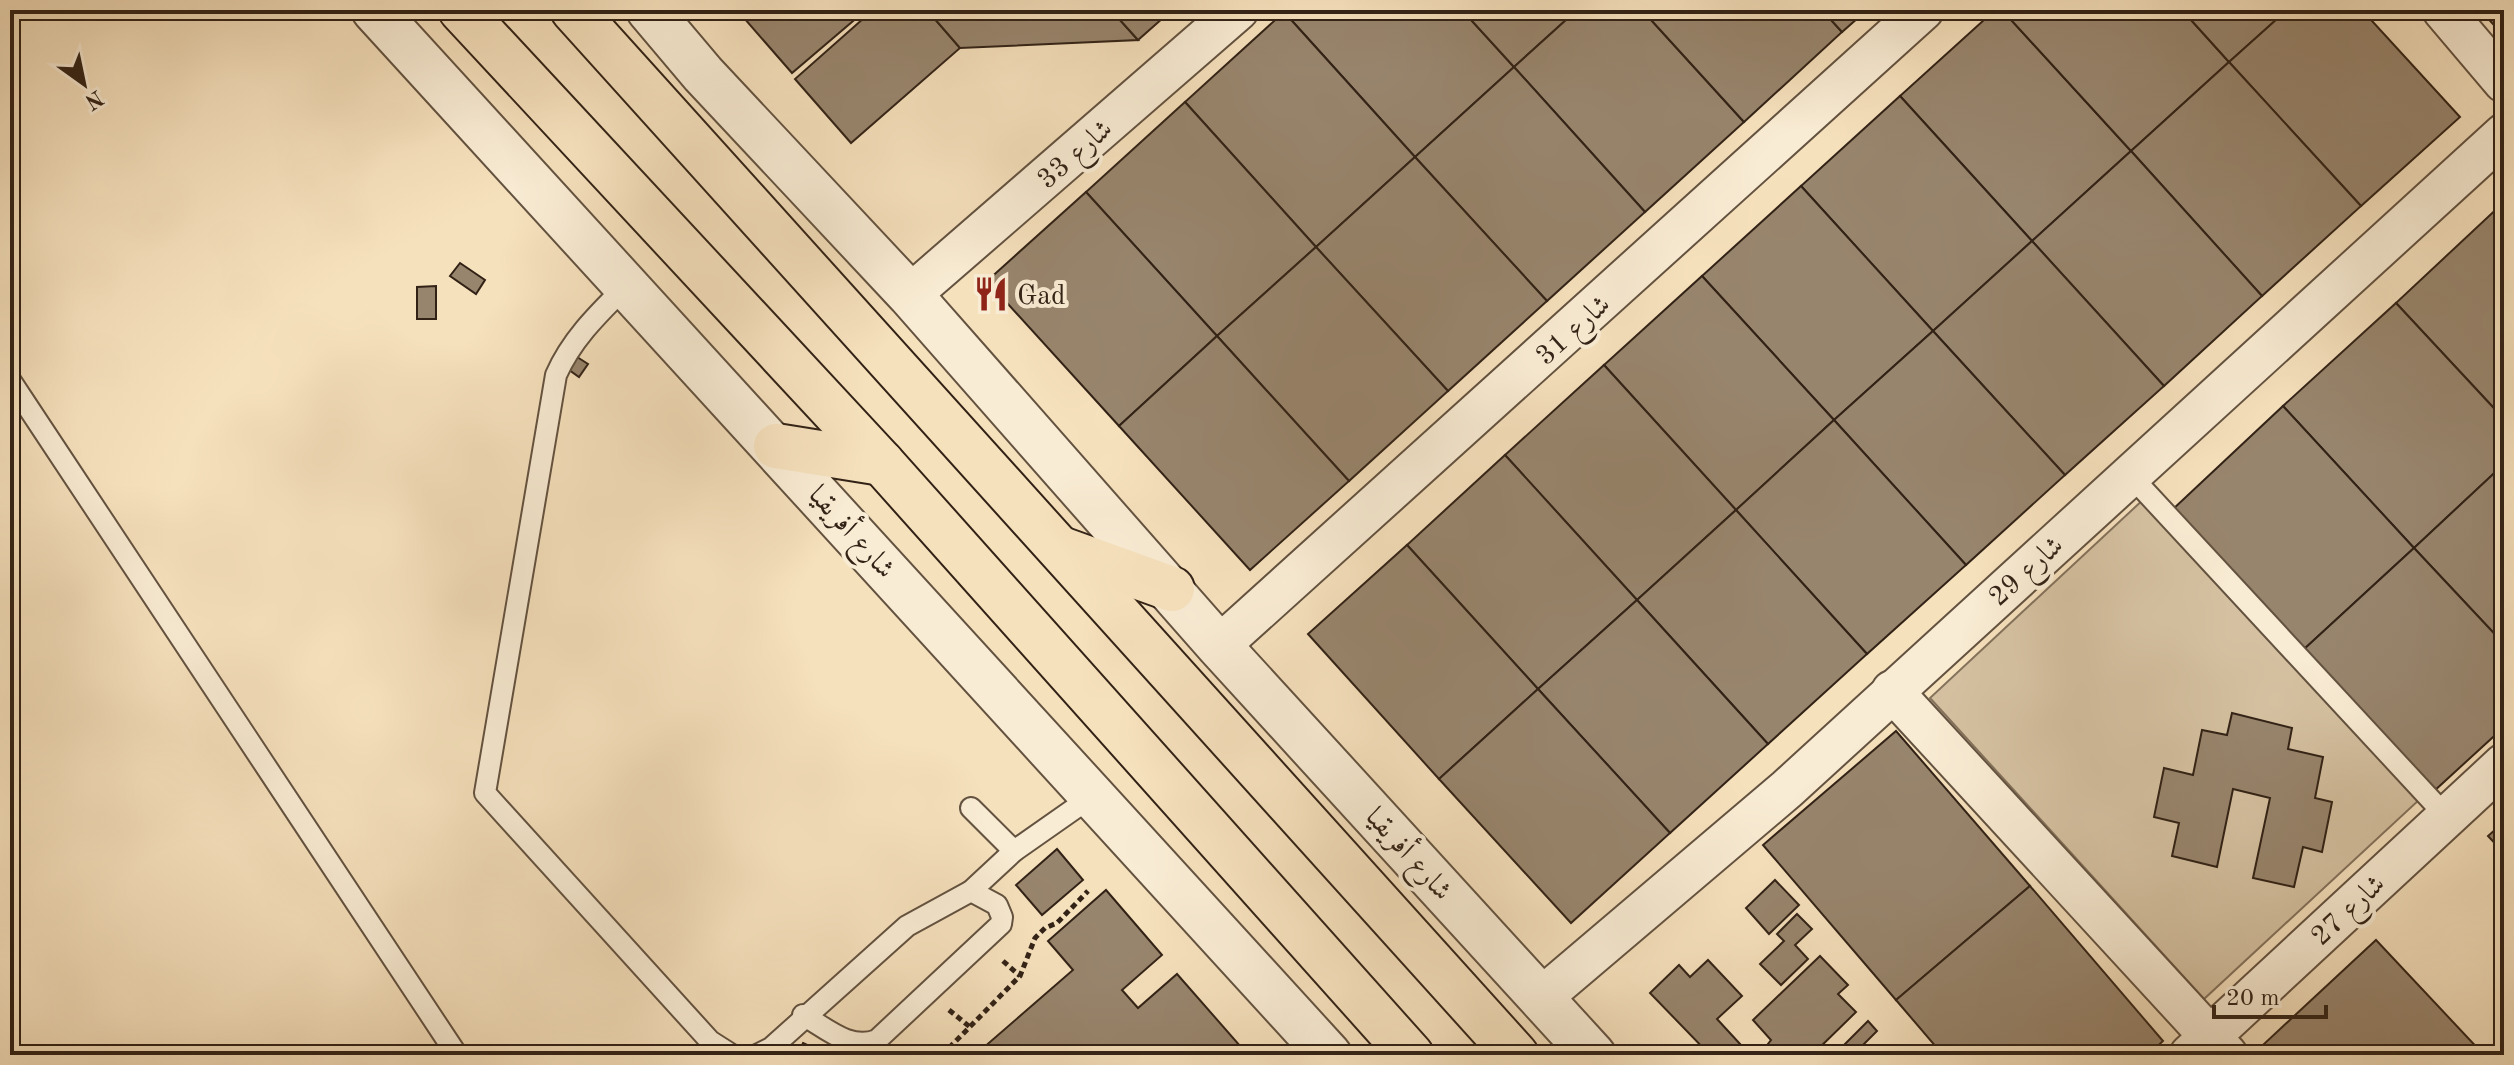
<svg xmlns="http://www.w3.org/2000/svg" width="2514" height="1065" font-family="'Old Standard TT',Amiri,serif">
<rect width="100%" height="100%" fill="#f6e1bd"/>
<filter id="stains"><feTurbulence type="fractalNoise" baseFrequency=".0025" numOctaves="4"/><feColorMatrix values="0 0 0 0 .2 0 0 0 0 .09 0 0 0 0 .02 0 0 0 .5 -.17"/></filter>
<radialGradient id="worn" r=".72"><stop offset=".6" stop-color="#630" stop-opacity="0"/><stop offset="1" stop-color="#630" stop-opacity=".3"/></radialGradient>
<polygon fill="#d5c1a1" stroke="#84725c" stroke-width="2" points="2146,497 2420,799 2204,999 1930,698"/>
<g fill="#98856d" stroke="#322216" stroke-width="2">
<polygon points="737,10 866,10 792,73"/>
<polygon points="873,10 927,10 960,48 851,143 795,79"/>
<polygon points="927,10 1111,10 1138,40 960,48"/>
<polygon points="1111,10 1172,10 1138,40"/>
<polygon points="1286,10 1462,10 1514,67 1415,157 1284,12"/>
<polygon points="1462,10 1577,10 1514,67"/>
<polygon points="1577,10 1642,10 1744,122 1645,212 1514,67"/>
<polygon points="1642,10 1822,10 1842,32 1744,122"/>
<polygon points="1822,10 1867,10 1842,32"/>
<polygon points="1995,10 2002,10 2131,151 2032,241 1900,96"/>
<polygon points="2002,10 2182,10 2229,62 2131,151"/>
<polygon points="2182,10 2287,10 2229,62"/>
<polygon points="2287,10 2362,10 2460,117 2361,206 2229,62"/>
<polygon points="2480,10 2504,10 2504,36"/>
<polygon points="1284,12 1415,157 1316,247 1185,102"/>
<polygon points="2229,62 2361,206 2262,296 2131,151"/>
<polygon points="1514,67 1645,212 1547,301 1415,157"/>
<polygon points="1900,96 2032,241 1933,331 1801,186"/>
<polygon points="1185,102 1316,247 1217,336 1086,192"/>
<polygon points="2131,151 2262,296 2164,386 2032,241"/>
<polygon points="1415,157 1547,301 1448,391 1316,247"/>
<polygon points="1801,186 1933,331 1834,420 1702,276"/>
<polygon points="1086,192 1217,336 1119,426 987,281"/>
<polygon points="2504,202 2504,419 2396,303"/>
<polygon points="2032,241 2164,386 2065,475 1933,331"/>
<polygon points="1316,247 1448,391 1349,481 1217,336"/>
<polygon points="460,263 485,280 476,294 450,276"/>
<polygon points="1702,276 1834,420 1736,510 1604,365"/>
<polygon points="436,286 436,319 417,319 417,287"/>
<polygon points="2396,303 2504,419 2504,464 2414,548 2283,406"/>
<polygon points="1933,331 2065,475 1966,565 1834,420"/>
<polygon points="1217,336 1349,481 1250,570 1119,426"/>
<polygon points="574,355 588,364 579,377 565,367"/>
<polygon points="1604,365 1736,510 1637,600 1505,455"/>
<polygon points="2283,406 2414,548 2302,651 2171,511"/>
<polygon points="1834,420 1966,565 1867,654 1736,510"/>
<polygon points="1505,455 1637,600 1538,689 1407,545"/>
<polygon points="2504,464 2504,644 2414,548"/>
<polygon points="1736,510 1867,654 1768,744 1637,600"/>
<polygon points="1407,545 1538,689 1439,779 1308,634"/>
<polygon points="2414,548 2504,644 2504,727 2433,792 2302,651"/>
<polygon points="1637,600 1768,744 1670,833 1538,689"/>
<polygon points="1538,689 1670,833 1571,923 1439,779"/>
<polygon points="2232,713 2292,728 2288,749 2323,757 2315,798 2332,802 2322,852 2303,847 2294,887 2253,878 2270,798 2233,789 2217,867 2172,856 2179,823 2154,817 2164,768 2193,775 2202,730 2227,735"/>
<polygon points="1896,731 2030,886 1896,1000 1763,845"/>
<polygon points="2504,822 2504,853 2488,836"/>
<polygon points="1057,849 1083,880 1042,915 1016,885"/>
<polygon points="1775,880 1799,905 1769,934 1746,908"/>
<polygon points="2030,886 2163,1041 2148,1055 1943,1055 1896,1000"/>
<polygon points="1106,890 1162,955 1122,990 1138,1008 1177,974 1248,1055 975,1055 1073,970 1048,941"/>
<polygon points="1797,914 1812,929 1795,945 1808,959 1781,985 1760,964 1784,941 1777,934"/>
<polygon points="2376,940 2484,1055 2274,1055 2264,1044"/>
<polygon points="1820,956 1848,985 1838,994 1856,1012 1813,1054 1809,1050 1803,1055 1778,1055 1768,1044 1771,1040 1753,1020"/>
<polygon points="1708,960 1742,996 1717,1019 1741,1045 1734,1052 1737,1055 1710,1055 1650,993 1679,965 1690,977"/>
<polygon points="1868,1021 1877,1031 1853,1055 1834,1055"/>
<polygon points="803,1043 828,1055 798,1055"/>
</g>
<g fill="none" stroke-linecap="round" stroke-linejoin="round">
<g stroke="#635240" stroke-width="24">
<g id="service">
<path d="M 626,286 C 598,314 572,339 556,375 L 485,793 L 710,1041 L 732,1055"/>
<polyline points="10,380 457,1055"/>
<polyline points="2130,475 2446,816"/>
<polyline points="971,808 1014,851"/>
<path d="M 803,1015 C 826,1028 850,1051 877,1040 L 1001,924 L 1002,917 L 997,905 L 971,891"/>
<polyline points="757,1055 771,1048 907,926 971,891 1014,851 1094,795"/>
</g>
</g>
<g stroke="#635240" stroke-width="44">
<g id="minor">
<polyline points="2443,10 2504,82"/>
<polyline points="910,295 1238,10"/>
<polyline points="1219,646 1923,10"/>
<polyline points="1892,691 2227,1055"/>
<polyline points="1541,998 1787,789 2504,134"/>
<polyline points="2190,1055 2504,764"/>
</g>
</g>
<g stroke="#635240" stroke-width="48">
<g id="tertiary">
<polyline points="374,10 1329,1055"/>
<polyline points="649,10 703,74 910,295 1219,646 1593,1055"/>
</g>
</g>
<g stroke="#322216" stroke-width="48">
<g id="trunk">
<polyline points="461,10 882,463 1411,1055"/>
<polyline points="573,10 1516,1055"/>
<polyline points="776,446 882,463"/>
<polyline points="1061,549 1172,589"/>
</g>
</g>
<g stroke="#322216" stroke-width="5" stroke-dasharray="6 4" stroke-linecap="butt">
<polyline points="1003,961 1020,976"/>
<polyline points="949,1010 970,1027"/>
<polyline points="942,1055 1020,976 1035,938 1045,928 1057,923 1088,891"/>
</g>
<use href="#service" stroke="#f9ecd4" stroke-width="20"/>
<use href="#minor" stroke="#f9ecd4" stroke-width="40"/>
<use href="#tertiary" stroke="#f9ecd4" stroke-width="44"/>
<use href="#trunk" stroke="#f6e1bd" stroke-width="44"/>
</g>
<defs>
<g id="restaurant-bare" transform="scale(2.76)"><path d="M-5-6h1v4h1v-4h1v4h1v-4h1v5L-1.5 .5V6h-2V.5L-5-1ZM5-6V6H3V1.5H1.5Q1.5-4 5-6Z" fill="#8f2418" stroke="#f9ecd4" stroke-width="2.5" paint-order="stroke"/></g>
</defs>
<g fill-rule="evenodd">
<use href="#restaurant-bare" x="991" y="294"/>
</g>
<g text-anchor="middle" stroke-width="8" stroke-linejoin="round" paint-order="stroke">
<g font-size="28" fill="#322216" stroke="#f9ecd4">
<text transform="translate(1074 153) rotate(-41)" y="10">شارع 33</text>
<text transform="translate(1572 329) rotate(-42)" y="10">شارع 31</text>
<text transform="translate(853 531) rotate(48)" y="10">شارع أفريقيا</text>
<text transform="translate(2025 570) rotate(-42)" y="10">شارع 29</text>
<text transform="translate(1410 853) rotate(48)" y="10">شارع أفريقيا</text>
<text transform="translate(2347 909) rotate(-43)" y="10">شارع 27</text>
</g>
<g font-size="28" fill="#322216" stroke="#f9ecd4" text-anchor="start">
<text x="1017" y="304">Gad</text>
</g>
</g>
<rect width="2514" height="1065" fill="none" stroke="#f6e1bd" stroke-width="40"/>
<rect x="12" y="12" width="2490" height="1041" fill="none" stroke="#322216" stroke-width="4"/>
<rect x="20" y="20" width="2474" height="1025" fill="none" stroke="#322216" stroke-width="2"/>
<g transform="translate(84 84) rotate(147)" stroke="#f9ecd4" stroke-width="6" paint-order="stroke">
<path d="M0-6L14 30L0 20L-14 30Z" fill="#322216"/>
<text y="-12" font-size="22" font-weight="bold" text-anchor="middle" fill="#322216">N</text>
</g>
<path d="M2214 1005v12h112v-12" fill="none" stroke="#322216" stroke-width="4"/>
<text x="2226" y="1005" font-size="24" fill="#322216" stroke="#f9ecd4" stroke-width="6" paint-order="stroke">20 m</text>
<rect width="100%" height="100%" filter="url(#stains)"/>
<rect width="100%" height="100%" fill="url(#worn)"/>
</svg>
